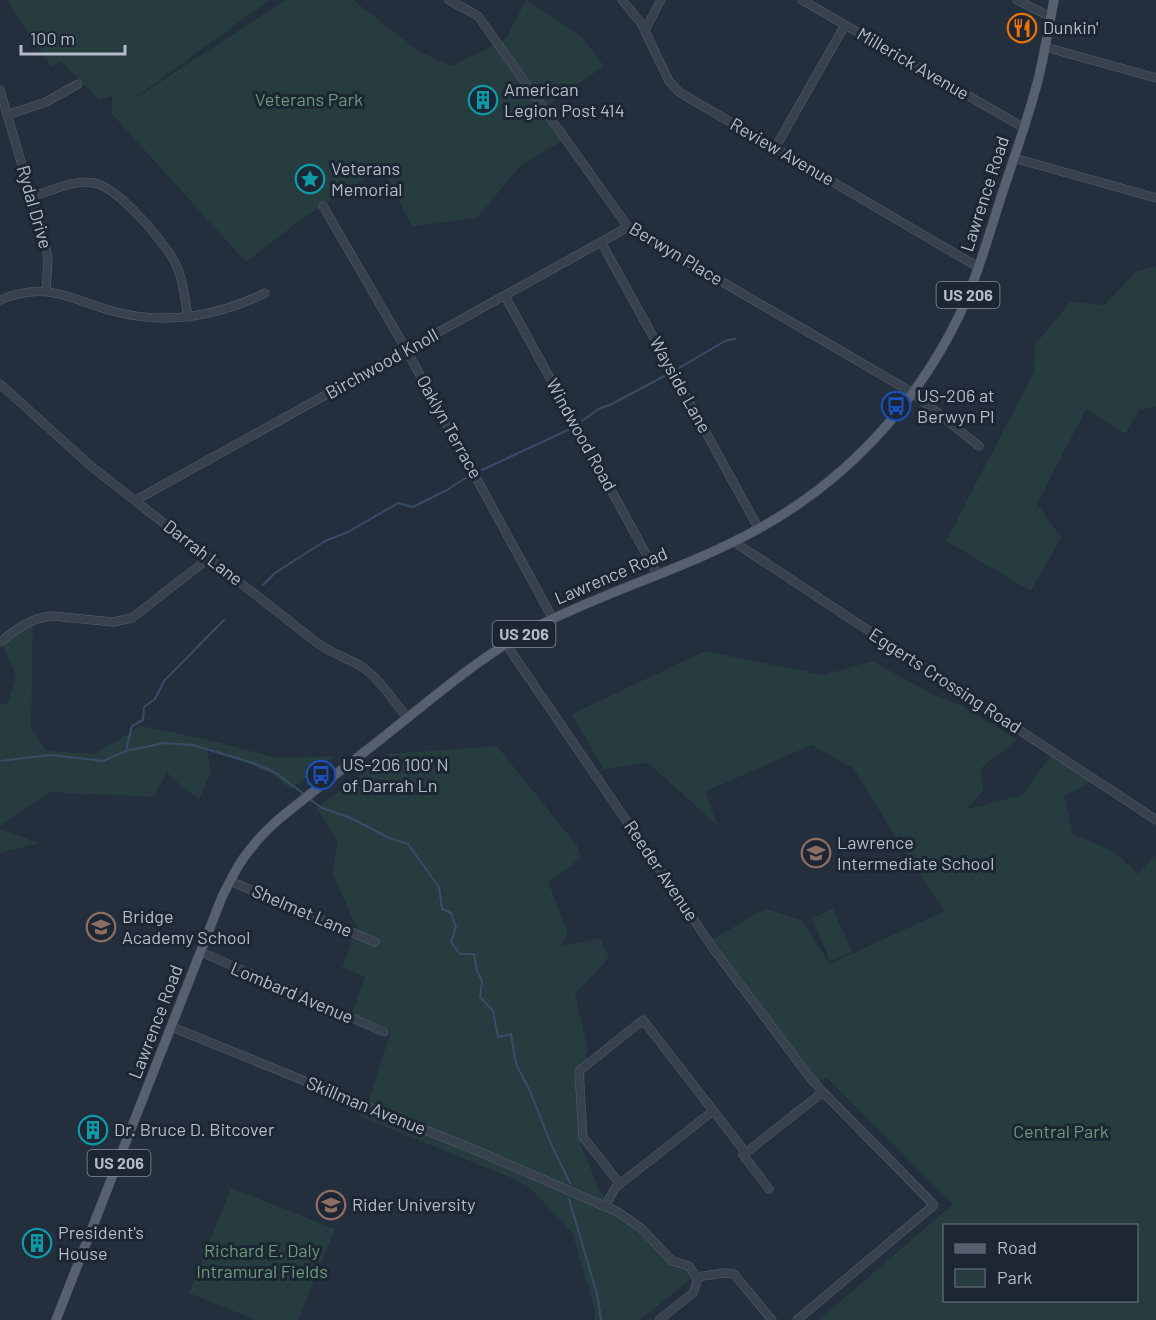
<svg xmlns="http://www.w3.org/2000/svg" width="1156" height="1320" font-family="Barlow,sans-serif">
<rect width="100%" height="100%" fill="#242f3e"/>
<g fill="#263c3f" fill-rule="evenodd">
<polygon points="7,0 269,0 128,103 285,0 353,0 418,51 451,66 497,44 507,37 526,0 581,36 604,66 543,108 565,139 521,165 477,218 412,226 382,168 306,216 246,262 112,114 112,96 99,100 61,61 51,66"/>
<polygon points="1156,266 1156,407 1140,410 1125,434 1086,409 1037,504 1061,538 1031,591 946,541 1034,372 1035,345 1070,302 1104,305 1137,271"/>
<polygon points="33,618 31,730 47,751 95,754 141,726 200,738 277,758 334,756 291,789 269,772 206,747 211,771 199,800 167,773 153,797 50,792 0,826 0,705 8,703 16,677 2,642"/>
<path d="M 705,651 L 824,675 L 872,661 L 932,694 L 960,705 L 1017,740 L 981,768 L 983,791 L 965,810 L 1022,795 L 1055,750 L 1098,778 L 1064,796 L 1073,834 L 1115,852 L 1138,874 L 1156,855 L 1156,1320 L 819,1320 L 953,1204 L 827,1078 L 817,1082 L 713,939 L 765,909 L 801,920 L 830,964 L 945,911 L 909,859 L 854,769 L 812,745 L 706,791 L 717,825 L 648,763 L 603,769 L 572,714 ZM 944,1226 L 1136,1226 L 1136,1300 L 944,1300 Z"/>
<polygon points="497,746 578,847 581,858 548,882 568,933 560,947 600,938 609,958 575,994 587,1046 580,1142 599,1190 619,1212 697,1274 640,1320 595,1320 595,1310 572,1232 529,1187 517,1180 359,1116 370,1098 391,1030 352,1013 365,977 342,967 357,928 332,873 338,842 317,808 388,754"/>
<polygon points="0,829 39,843 0,853"/>
<polygon points="833,909 852,952 830,961 812,918"/>
<polygon points="231,1188 335,1229 298,1320 256,1320 189,1293"/>
</g>
<g fill="none" stroke-linecap="round" stroke-linejoin="round">
<g stroke="#394c67" stroke-width="2">
<polyline points="679,368 725,341 735,339"/>
<polyline points="582,421 600,408 610,405 668,374"/>
<polyline points="482,470 570,429"/>
<polyline points="263,585 275,573 325,541 348,532 398,503 413,507 447,490 467,477"/>
<polyline points="126,751 132,726 143,720 144,707 155,699 164,681 224,620"/>
<polyline points="0,761 51,755 103,761 126,751 164,743 193,745 253,763 276,773 304,794"/>
<polyline points="308,798 322,808 353,819 389,838 408,844 439,887 442,909 451,913 456,927 451,942 460,954 474,954 477,971 482,981 480,997 493,1011 498,1037 511,1034 516,1064 530,1091 551,1144 570,1183"/>
<polyline points="569,1199 597,1294 601,1320"/>
</g>
<g stroke="#565f6c" stroke-width="9">
<g id="minor">
<polyline points="449,0 478,16 628,227 913,393 979,446"/>
<polyline points="622,0 641,23 669,81 679,92 978,267"/>
<polyline points="802,0 1024,128"/>
<polyline points="1017,0 1051,17"/>
<polyline points="645,30 661,0"/>
<polyline points="1045,47 1156,78"/>
<polyline points="0,90 46,247 48,260 46,291"/>
<polyline points="7,115 46,102 78,84"/>
<polyline points="775,148 845,25"/>
<polyline points="1014,158 1156,198"/>
<path d="M 31,197 C 51,191 74,179 94,183 C 118,187 168,245 177,267 C 184,282 185,301 188,317"/>
<polyline points="323,206 407,351 553,619"/>
<polyline points="601,242 759,529"/>
<polyline points="505,296 657,574"/>
<path d="M 0,300 C 49,280 71,300 116,312 C 167,325 219,316 265,293"/>
<path d="M 0,384 L 92,467 L 316,642 C 329,652 344,657 359,665 C 379,677 392,700 408,718"/>
<polyline points="136,500 628,227"/>
<polyline points="734,542 1156,820"/>
<path d="M 0,642 C 17,629 30,618 52,616 L 113,622 L 132,618 L 209,558"/>
<polyline points="506,644 713,948 811,1079 823,1092"/>
<polyline points="230,881 375,942"/>
<polyline points="201,952 384,1032"/>
<polyline points="172,1027 480,1152 618,1212 641,1228 672,1261 689,1266 696,1276 697,1282 693,1293 659,1320"/>
<polyline points="620,1184 583,1137 579,1071 643,1020 746,1153"/>
<polyline points="769,1189 743,1155 823,1092 934,1205 797,1320"/>
<polyline points="605,1206 616,1187 713,1111"/>
<polyline points="696,1277 724,1273 734,1274 772,1320"/>
</g>
</g>
<g stroke="#414a57" stroke-width="10">
<path id="major" d="M 56,1320 L 222,897 C 231,879 239,862 252,847 C 268,826 289,811 309,795 C 333,776 357,758 381,739 C 427,703 480,656 532,629 C 605,591 686,569 758,529 C 846,481 915,406 959,316 C 977,277 989,235 1002,194 C 1015,155 1029,116 1039,76 C 1045,51 1049,25 1054,0"/>
</g>
<use href="#minor" stroke="#38414e" stroke-width="8"/>
<use href="#major" stroke="#56606e" stroke-width="9"/>
</g>
<defs>
<g id="restaurant-ring" transform="scale(1.5)"><circle r="9.5" fill="#1d2633" stroke="#e8710a" stroke-width="1.5"/><path d="M-5-6h1v4h1v-4h1v4h1v-4h1v5L-1.5 .5V6h-2V.5L-5-1ZM5-6V6H3V1.5H1.5Q1.5-4 5-6Z" fill="#e8710a"/></g>
<g id="building-ring" transform="scale(1.5)"><circle r="9.5" fill="#1d2633" stroke="#0f9aa8" stroke-width="1.5"/><path d="M-4-6H4V6H1V3H-1V6H-4ZM-2.5-4.3h1.7v1.8h-1.7ZM.8-4.3h1.7v1.8H.8ZM-2.5-1h1.7V.8h-1.7ZM.8-1h1.7V.8H.8Z" fill="#0f9aa8"/></g>
<g id="sight-ring" transform="scale(1.5)"><circle r="9.5" fill="#1d2633" stroke="#0f9aa8" stroke-width="1.5"/><path d="M0-6L1.8-2.2L6-1.7L2.9 1.2L3.7 5.4L0 3.3L-3.7 5.4L-2.9 1.2L-6-1.7L-1.8-2.2Z" fill="#0f9aa8"/></g>
<g id="bus-ring" transform="scale(1.5)"><circle r="9.5" fill="#1d2633" stroke="#1a4fb4" stroke-width="1.5"/><path d="M-5-6H5V4H4V6H2V4H-2V6H-4V4H-5ZM-3.5-4V0h7V-4ZM-3.5 1.2v1.5H-2V1.2ZM2 1.2v1.5H3.5V1.2Z" fill="#1a4fb4"/></g>
<g id="school-ring" transform="scale(1.5)"><circle r="9.5" fill="#1d2633" stroke="#8d6e63" stroke-width="1.5"/><path d="M0-5L7-2L0 1L-7-2ZM-4 1L0 2.5L4 1V4Q0 6-4 4Z" fill="#8d6e63"/></g>
<g id="university-ring" transform="scale(1.5)"><circle r="9.5" fill="#1d2633" stroke="#8d6e63" stroke-width="1.5"/><path d="M0-5L7-2L0 1L-7-2ZM-4 1L0 2.5L4 1V4Q0 6-4 4Z" fill="#8d6e63"/></g>
</defs>
<g fill-rule="evenodd">
<use href="#restaurant-ring" x="1022" y="28"/>
<use href="#building-ring" x="483" y="100"/>
<use href="#sight-ring" x="310" y="179"/>
<use href="#bus-ring" x="896" y="406"/>
<use href="#bus-ring" x="321" y="775"/>
<use href="#school-ring" x="816" y="853"/>
<use href="#school-ring" x="101" y="927"/>
<use href="#building-ring" x="93" y="1130"/>
<use href="#university-ring" x="331" y="1205"/>
<use href="#building-ring" x="37" y="1243"/>
</g>
<g text-anchor="middle" stroke-width="6" stroke-linejoin="round" paint-order="stroke">
<g fill="#1d2633" stroke="#878f9c" stroke-width="1.5">
<rect x="936.5" y="282" width="63" height="26" rx="4.5"/>
<rect x="492.5" y="621" width="63" height="26" rx="4.5"/>
<rect x="87.5" y="1150" width="63" height="26" rx="4.5"/>
</g>
<g font-size="16" font-weight="bold" fill="#b4bcc9">
<text x="968" y="301">US 206</text>
<text x="524" y="640">US 206</text>
<text x="119" y="1169">US 206</text>
</g>
<g font-size="18" fill="#b4bcc9" stroke="#1d2633" text-anchor="start">
<text x="1043" y="34">Dunkin'</text>
<text x="504" y="96">American<tspan x="504" dy="21">Legion Post 414</tspan></text>
<text x="331" y="175">Veterans<tspan x="331" dy="21">Memorial</tspan></text>
<text x="917" y="402">US-206 at<tspan x="917" dy="21">Berwyn Pl</tspan></text>
<text x="342" y="771">US-206 100' N<tspan x="342" dy="21">of Darrah Ln</tspan></text>
<text x="837" y="849">Lawrence<tspan x="837" dy="21">Intermediate School</tspan></text>
<text x="122" y="923">Bridge<tspan x="122" dy="21">Academy School</tspan></text>
<text x="114" y="1136">Dr. Bruce D. Bitcover</text>
<text x="352" y="1211">Rider University</text>
<text x="58" y="1239">President's<tspan x="58" dy="21">House</tspan></text>
</g>
<g font-size="18" fill="#b4bcc9" stroke="#1d2633">
<text transform="translate(913 64) rotate(30)" y="6">Millerick Avenue</text>
<text transform="translate(782 152) rotate(30)" y="6">Review Avenue</text>
<text transform="translate(985 194) rotate(-72)" y="6">Lawrence Road</text>
<text transform="translate(34 207) rotate(74)" y="6">Rydal Drive</text>
<text transform="translate(676 254) rotate(31)" y="6">Berwyn Place</text>
<text transform="translate(382 364) rotate(-29)" y="6">Birchwood Knoll</text>
<text transform="translate(680 385) rotate(61)" y="6">Wayside Lane</text>
<text transform="translate(449 427) rotate(61)" y="6">Oaklyn Terrace</text>
<text transform="translate(581 435) rotate(61)" y="6">Windwood Road</text>
<text transform="translate(203 553) rotate(38)" y="6">Darrah Lane</text>
<text transform="translate(611 576) rotate(-23)" y="6">Lawrence Road</text>
<text transform="translate(945 681) rotate(33)" y="6">Eggerts Crossing Road</text>
<text transform="translate(661 871) rotate(56)" y="6">Reeder Avenue</text>
<text transform="translate(302 911) rotate(23)" y="6">Shelmet Lane</text>
<text transform="translate(292 993) rotate(23)" y="6">Lombard Avenue</text>
<text transform="translate(156 1022) rotate(-69)" y="6">Lawrence Road</text>
<text transform="translate(366 1106) rotate(22)" y="6">Skillman Avenue</text>
</g>
<g font-size="18" fill="#6b9a76" stroke="#1d2633">
<text x="309" y="106">Veterans Park</text>
<text x="1061" y="1138">Central Park</text>
<text x="262" y="1257">Richard E. Daly<tspan x="262" dy="21">Intramural Fields</tspan></text>
</g>
</g>
<rect x="943" y="1224" width="195" height="78" fill="#1d2633" stroke="#59626f" stroke-width="1.5"/>
<rect x="955" y="1244" width="30" height="9" fill="#56606e" stroke="#59626f" stroke-width="1.5"/>
<text x="997" y="1254" font-size="18" fill="#b4bcc9">Road</text>
<rect x="955" y="1269" width="30" height="18" fill="#263c3f" stroke="#59626f" stroke-width="1.5"/>
<text x="997" y="1284" font-size="18" fill="#b4bcc9">Park</text>
<path d="M21 45v9h104v-9" fill="none" stroke="#b4bcc9" stroke-width="3"/>
<text x="30" y="45" font-size="18" fill="#b4bcc9" stroke="#1d2633" stroke-width="4.5" paint-order="stroke">100 m</text>
</svg>
